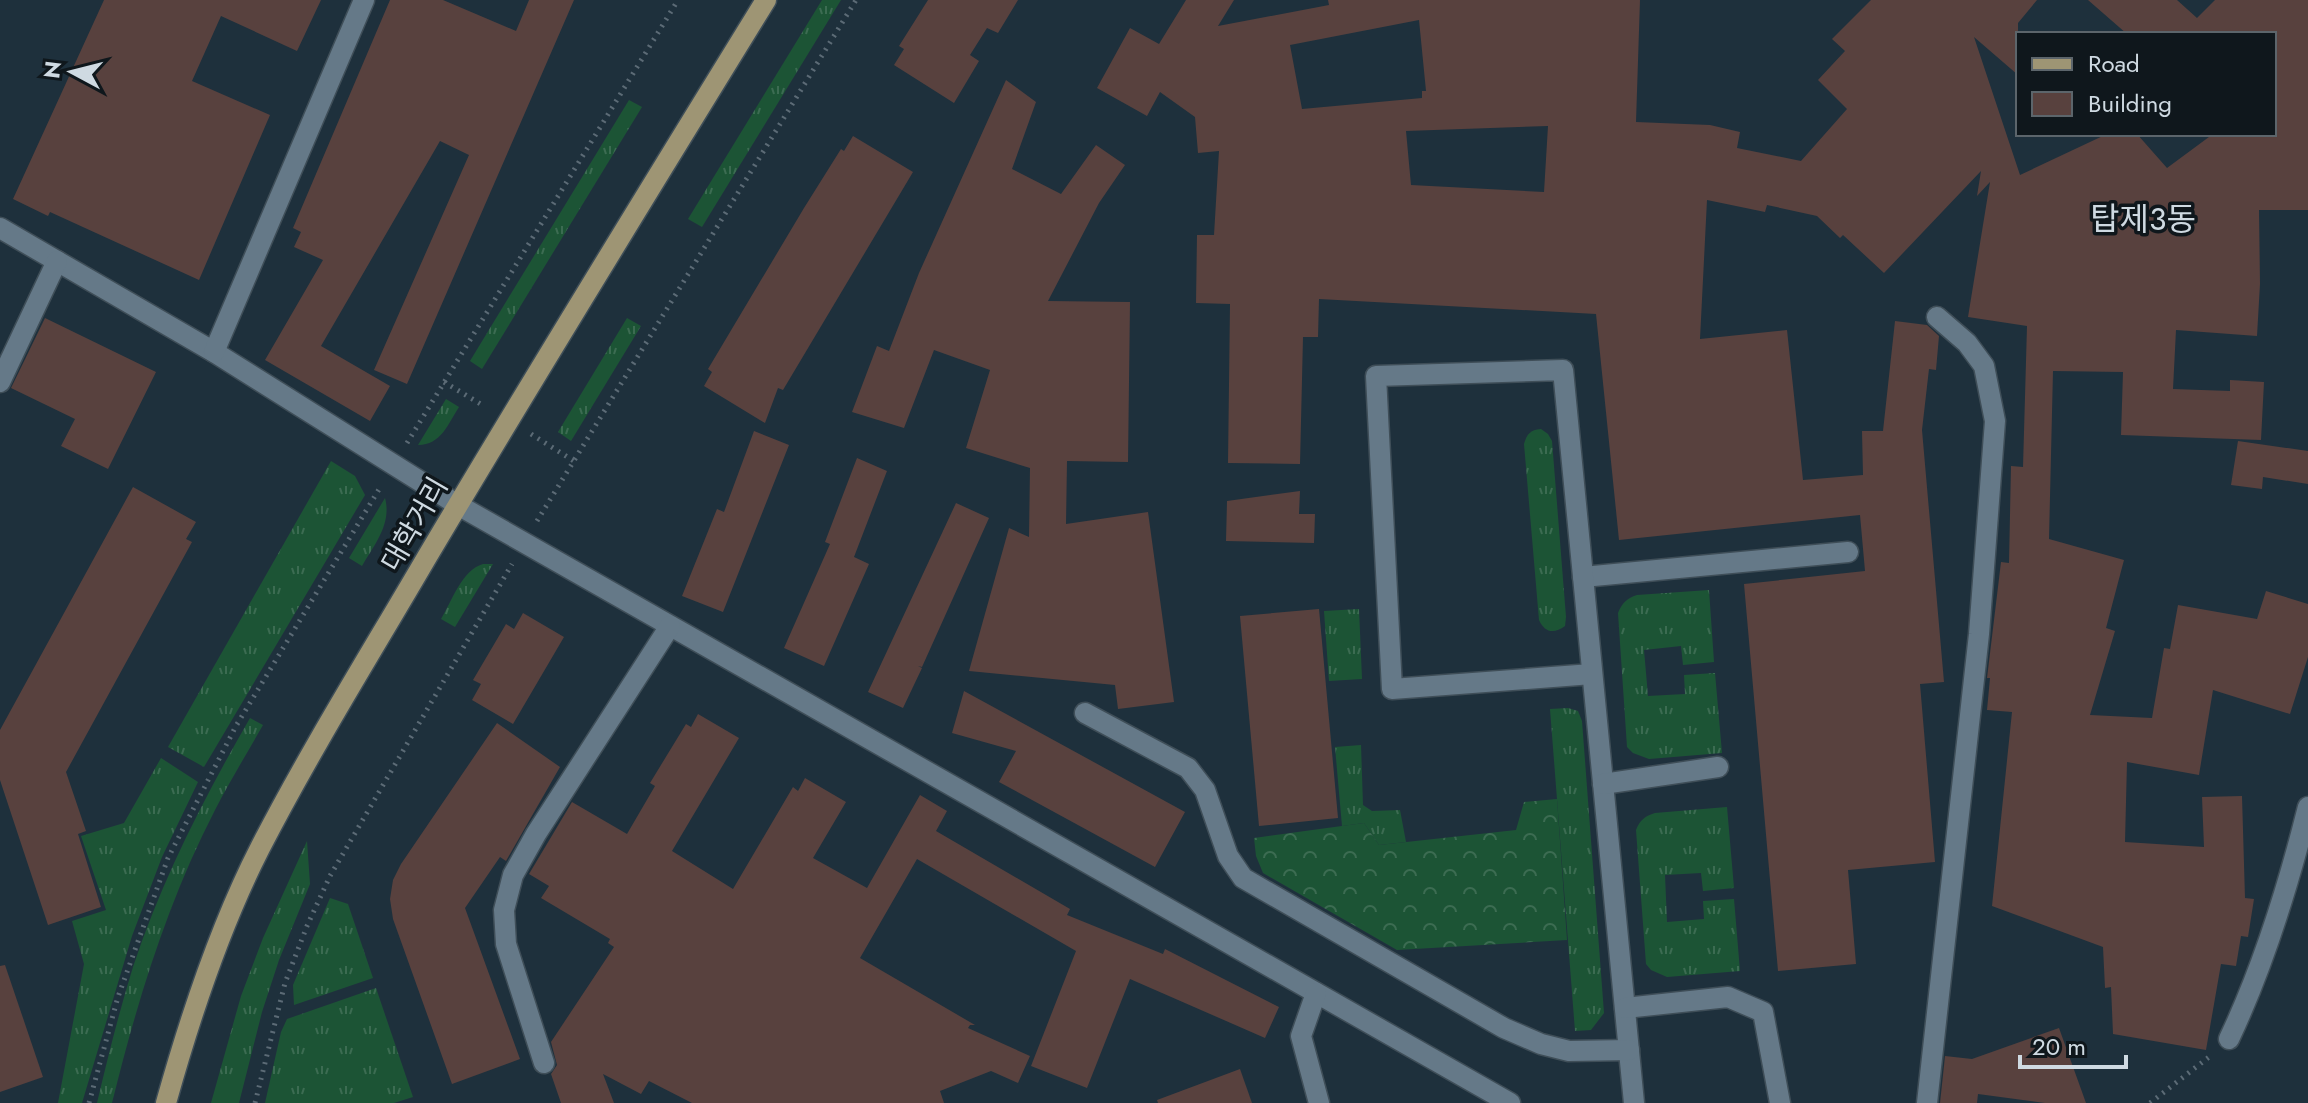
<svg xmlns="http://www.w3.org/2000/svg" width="2308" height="1103" font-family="Jost,'Noto Sans KR',sans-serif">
<defs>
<pattern id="grass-tufts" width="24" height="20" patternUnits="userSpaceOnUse" patternTransform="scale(2)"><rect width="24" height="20" fill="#1c5435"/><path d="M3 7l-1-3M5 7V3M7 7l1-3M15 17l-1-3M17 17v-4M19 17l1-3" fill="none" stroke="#3c6c52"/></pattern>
<pattern id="forest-crowns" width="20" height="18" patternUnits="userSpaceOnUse" patternTransform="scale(2)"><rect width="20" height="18" fill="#1c5435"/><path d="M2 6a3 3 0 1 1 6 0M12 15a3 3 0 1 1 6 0" fill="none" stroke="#3c6c52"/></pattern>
</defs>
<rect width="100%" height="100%" fill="#1e303c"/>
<g fill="url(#grass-tufts)">
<polygon points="822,0 841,0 702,227 688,219"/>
<polygon points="629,100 642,107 482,369 470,361"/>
<polygon points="627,318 641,326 571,441 558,432"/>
<path d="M 446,399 L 459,407 C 448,424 441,445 418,445 Z"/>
<path d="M 1541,429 L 1548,434 L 1552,441 L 1566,617 L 1565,626 C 1554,634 1545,633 1539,620 L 1524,444 C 1527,434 1530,430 1541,429 Z"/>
<polygon points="331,461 355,476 365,495 204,767 168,747"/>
<path d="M 385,498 C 392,524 374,545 362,566 L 349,558 Z"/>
<path d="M 483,564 L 493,564 L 455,627 L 441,619 C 452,601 462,570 483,564 Z"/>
<path d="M 1709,590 L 1714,662 L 1683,665 L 1681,646 L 1644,650 L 1648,696 L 1685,694 L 1684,675 L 1715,673 L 1722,753 L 1649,759 L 1633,753 L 1627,747 L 1618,613 C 1622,603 1627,598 1637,595 Z"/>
<polygon points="1359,609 1362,679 1329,681 1324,611"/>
<polygon points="1568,708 1578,711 1582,721 1604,1013 1591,1030 1575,1031 1550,709"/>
<path d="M 250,718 L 263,725 C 247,753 230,781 215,810 C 167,903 137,1002 112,1103 L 97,1103 C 108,1057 119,1012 133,967 C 162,879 204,798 250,718 Z"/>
<polygon points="1361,745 1363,805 1372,811 1400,810 1406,842 1379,845 1364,823 1342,826 1335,747"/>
<polygon points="161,758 198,782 162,857 132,936 82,1103 58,1103 84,964 72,921 106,910 81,836 124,823"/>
<path d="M 1727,807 L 1734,888 L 1703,891 L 1701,873 L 1665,875 L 1667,922 L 1704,919 L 1703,901 L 1734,899 L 1740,971 L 1667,977 L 1651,970 L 1646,964 L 1636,830 C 1640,820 1645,816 1655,813 Z"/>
<polygon points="307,841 310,884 279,960 262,1012 239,1103 211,1103 241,996 263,938"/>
<polygon points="330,898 348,904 373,978 294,1005 293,985"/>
<polygon points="376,988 413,1097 394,1103 265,1103 281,1032 287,1019"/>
</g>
<polygon fill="url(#forest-crowns)" points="1557,799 1567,940 1397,950 1263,873 1256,856 1254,838 1364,823 1379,845 1516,830 1524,802"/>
<g fill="#58413e" fill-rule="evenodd">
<polygon points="104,0 321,0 297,51 221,16 192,81 270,115 199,280 50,212 48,216 13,199"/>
<polygon points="390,0 443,0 516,31 529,0 574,0 407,384 374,370 469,155 440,141 321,346 390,386 370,421 265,360 323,260 294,247 301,232 293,228"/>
<polygon points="928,0 1018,0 998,33 987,28 970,55 979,61 954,103 894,65 904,49 899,46"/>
<path d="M 1186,0 L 1234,0 L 1218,26 L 1329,5 L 1328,0 L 1640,0 L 1636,122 L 1710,125 L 1740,132 L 1737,148 L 1801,161 L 1847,109 L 1818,80 L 1845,51 L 1832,39 L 1871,0 L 2037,0 L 2018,23 L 2018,75 L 1974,37 L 2020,175 L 2107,134 L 2137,134 L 2167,168 L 2213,134 L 2274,134 L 2274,34 L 2127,34 L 2088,0 L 2177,0 L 2197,18 L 2215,0 L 2308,0 L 2308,210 L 2259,210 L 2260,284 L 2257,336 L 2176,330 L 2173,389 L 2230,391 L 2230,380 L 2264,382 L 2261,440 L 2121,435 L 2123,372 L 2053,371 L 2049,539 L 2124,560 L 2106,628 L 2115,631 L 2090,715 L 2152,718 L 2164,648 L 2170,649 L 2178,605 L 2257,619 L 2266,591 L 2308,604 L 2308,657 L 2290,714 L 2213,690 L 2199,775 L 2127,762 L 2125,842 L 2204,847 L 2202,797 L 2242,796 L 2245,898 L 2254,899 L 2248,937 L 2241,936 L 2236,966 L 2221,964 L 2206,1050 L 2113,1034 L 2111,987 L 2105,988 L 2103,947 L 1992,906 L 2012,712 L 1987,710 L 1990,678 L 1987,678 L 2001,562 L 2009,563 L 2011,466 L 2023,467 L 2027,326 L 1968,317 L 1990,182 L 1977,196 L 1981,171 L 1884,273 L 1843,235 L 1840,238 L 1817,216 L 1767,205 L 1765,212 L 1707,200 L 1700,339 L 1787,330 L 1803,480 L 1863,475 L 1862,431 L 1883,431 L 1895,321 L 1927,325 L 1939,336 L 1936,370 L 1929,369 L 1922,430 L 1944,682 L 1920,684 L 1935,862 L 1848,870 L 1856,964 L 1778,971 L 1744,584 L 1865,571 L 1860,515 L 1619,540 L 1596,314 L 1319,299 L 1318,337 L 1303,337 L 1300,464 L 1228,463 L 1230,304 L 1196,303 L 1197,235 L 1214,235 L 1219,151 L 1198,153 L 1195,117 L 1160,92 L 1147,116 L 1097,88 L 1130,28 L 1159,44 ZM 1419,20 L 1426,91 L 1422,91 L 1422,98 L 1302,109 L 1290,45 ZM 1548,126 L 1544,192 L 1411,185 L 1406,131 Z"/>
<polygon points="1006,80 1036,102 1012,169 1061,194 1096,145 1125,165 1099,203 1048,301 1130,302 1128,462 1067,461 1066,524 1148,512 1174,702 1118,709 1115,685 969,671 1009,528 1029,537 1030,468 966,448 990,370 934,350 904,428 852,412 877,346 889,351 919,273"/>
<polygon points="853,136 913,172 783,390 778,388 765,423 704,386 712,372 708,369 804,208 841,149 844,151"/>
<polygon points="45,318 156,372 108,469 61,446 75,419 11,388"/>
<polygon points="754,431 789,445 723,612 682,596 717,509 724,512"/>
<polygon points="2238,441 2308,451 2308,484 2263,477 2262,489 2231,485"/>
<polygon points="857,458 887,471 854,557 869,564 824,666 784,648 830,544 825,542"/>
<polygon points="133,487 196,522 186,539 192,542 66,772 86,831 78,834 101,907 48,925 0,780 0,730"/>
<polygon points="1300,491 1299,514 1315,514 1314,543 1226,541 1227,501"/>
<polygon points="956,503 989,518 922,667 918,666 922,668 903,708 868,692"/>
<polygon points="1319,609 1338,818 1259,826 1240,616"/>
<polygon points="523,613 564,637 513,724 472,700 481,684 473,680 506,624 514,629"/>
<polygon points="964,691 1185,812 1155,867 999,782 1016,751 952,733"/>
<polygon points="698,714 739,738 672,851 733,889 793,787 798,791 805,778 846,802 813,858 867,888 920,795 947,811 936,831 1070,909 1067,915 1163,954 1165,949 1279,1007 1265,1038 1130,979 1087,1088 1031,1066 1076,951 917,859 860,958 975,1025 970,1025 968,1028 1030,1056 1018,1083 991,1071 940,1091 944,1103 692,1103 649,1081 641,1094 603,1074 614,1103 561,1103 551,1074 557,1065 551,1042 614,947 608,943 610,939 541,898 549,886 529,874 572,802 627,834 655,786 650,783 686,724 691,727"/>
<polygon points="497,723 560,767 506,861 500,857 465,908 520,1059 452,1084 393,919 390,899 393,880 401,864"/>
<polygon points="5,965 43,1077 0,1092 0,966"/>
<polygon points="2059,1028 2086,1103 2045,1103 1978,1094 1977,1103 1940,1103 1945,1056 1972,1059"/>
<polygon points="1240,1069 1252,1103 1158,1103 1157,1100"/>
</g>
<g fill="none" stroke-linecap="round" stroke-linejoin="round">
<g stroke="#3f4e58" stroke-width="23">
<g id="minor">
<polyline points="0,228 214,352 458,505 1510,1103"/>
<polyline points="214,352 364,0"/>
<polyline points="0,382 57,261"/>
<polyline points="1583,577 1848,552"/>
<polyline points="1592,674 1392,689 1376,376 1563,370 1634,1103"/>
<polyline points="1085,713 1188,768 1205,790 1228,856 1243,878 1504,1028 1541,1044 1569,1051 1629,1050"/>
<polyline points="1603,784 1718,767"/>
<polyline points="1316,993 1301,1036 1319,1103"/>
<polyline points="1625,1008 1728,997 1763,1012 1780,1103"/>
<path d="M 2229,1039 C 2264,965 2288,887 2308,807"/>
<polyline points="544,1063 506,944 504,910 513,875 536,834 670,626"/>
<polyline points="1927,1103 1979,634 1995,421 1984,366 1967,343 1937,317"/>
</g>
</g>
<g stroke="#3f4e58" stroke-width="23">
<path id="major" d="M 166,1103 C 190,1017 219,928 260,848 C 311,749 371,653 427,557 C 538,370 652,185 766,0"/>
</g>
<g stroke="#5c6b76" stroke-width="5" stroke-dasharray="2 6" stroke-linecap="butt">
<polyline points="444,382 484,406"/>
<polyline points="531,434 574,461"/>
<polyline points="407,443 678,0"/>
<polyline points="537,521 856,0"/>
<polyline points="89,1103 118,997 168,858 236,726 381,486"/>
<polyline points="255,1103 285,983 307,926 330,876 512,564"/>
<polyline points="2150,1103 2209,1057"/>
</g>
<use href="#minor" stroke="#657988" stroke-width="20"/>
<use href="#major" stroke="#9e9574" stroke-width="20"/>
</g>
<g text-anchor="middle" stroke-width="7" stroke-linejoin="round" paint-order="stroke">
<g font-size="28" fill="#cfdae2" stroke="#0f171c">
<text transform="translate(414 524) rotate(-60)" y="10">대학거리</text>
</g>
<g font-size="32" fill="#cfdae2" stroke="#0f171c">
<text x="2143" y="230">탑제3동</text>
</g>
</g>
<rect x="2016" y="32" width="260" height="104" fill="#0f171c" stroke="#5c656b" stroke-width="2"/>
<rect x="2032" y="58" width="40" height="12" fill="#9e9574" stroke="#5c656b" stroke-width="2"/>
<text x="2088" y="72" font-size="24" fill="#cfdae2">Road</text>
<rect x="2032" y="92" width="40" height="24" fill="#58413e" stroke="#5c656b" stroke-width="2"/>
<text x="2088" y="112" font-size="24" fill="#cfdae2">Building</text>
<g transform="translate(72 72) rotate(277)" stroke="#0f171c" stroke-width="6" paint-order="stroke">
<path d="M0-6L14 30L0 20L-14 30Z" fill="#cfdae2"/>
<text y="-12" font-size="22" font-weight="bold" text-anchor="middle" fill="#cfdae2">N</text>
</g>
<path d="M2020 1055v12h106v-12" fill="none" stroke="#cfdae2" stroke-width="4"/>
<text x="2032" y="1055" font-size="24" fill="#cfdae2" stroke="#0f171c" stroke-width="6" paint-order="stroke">20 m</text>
</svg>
